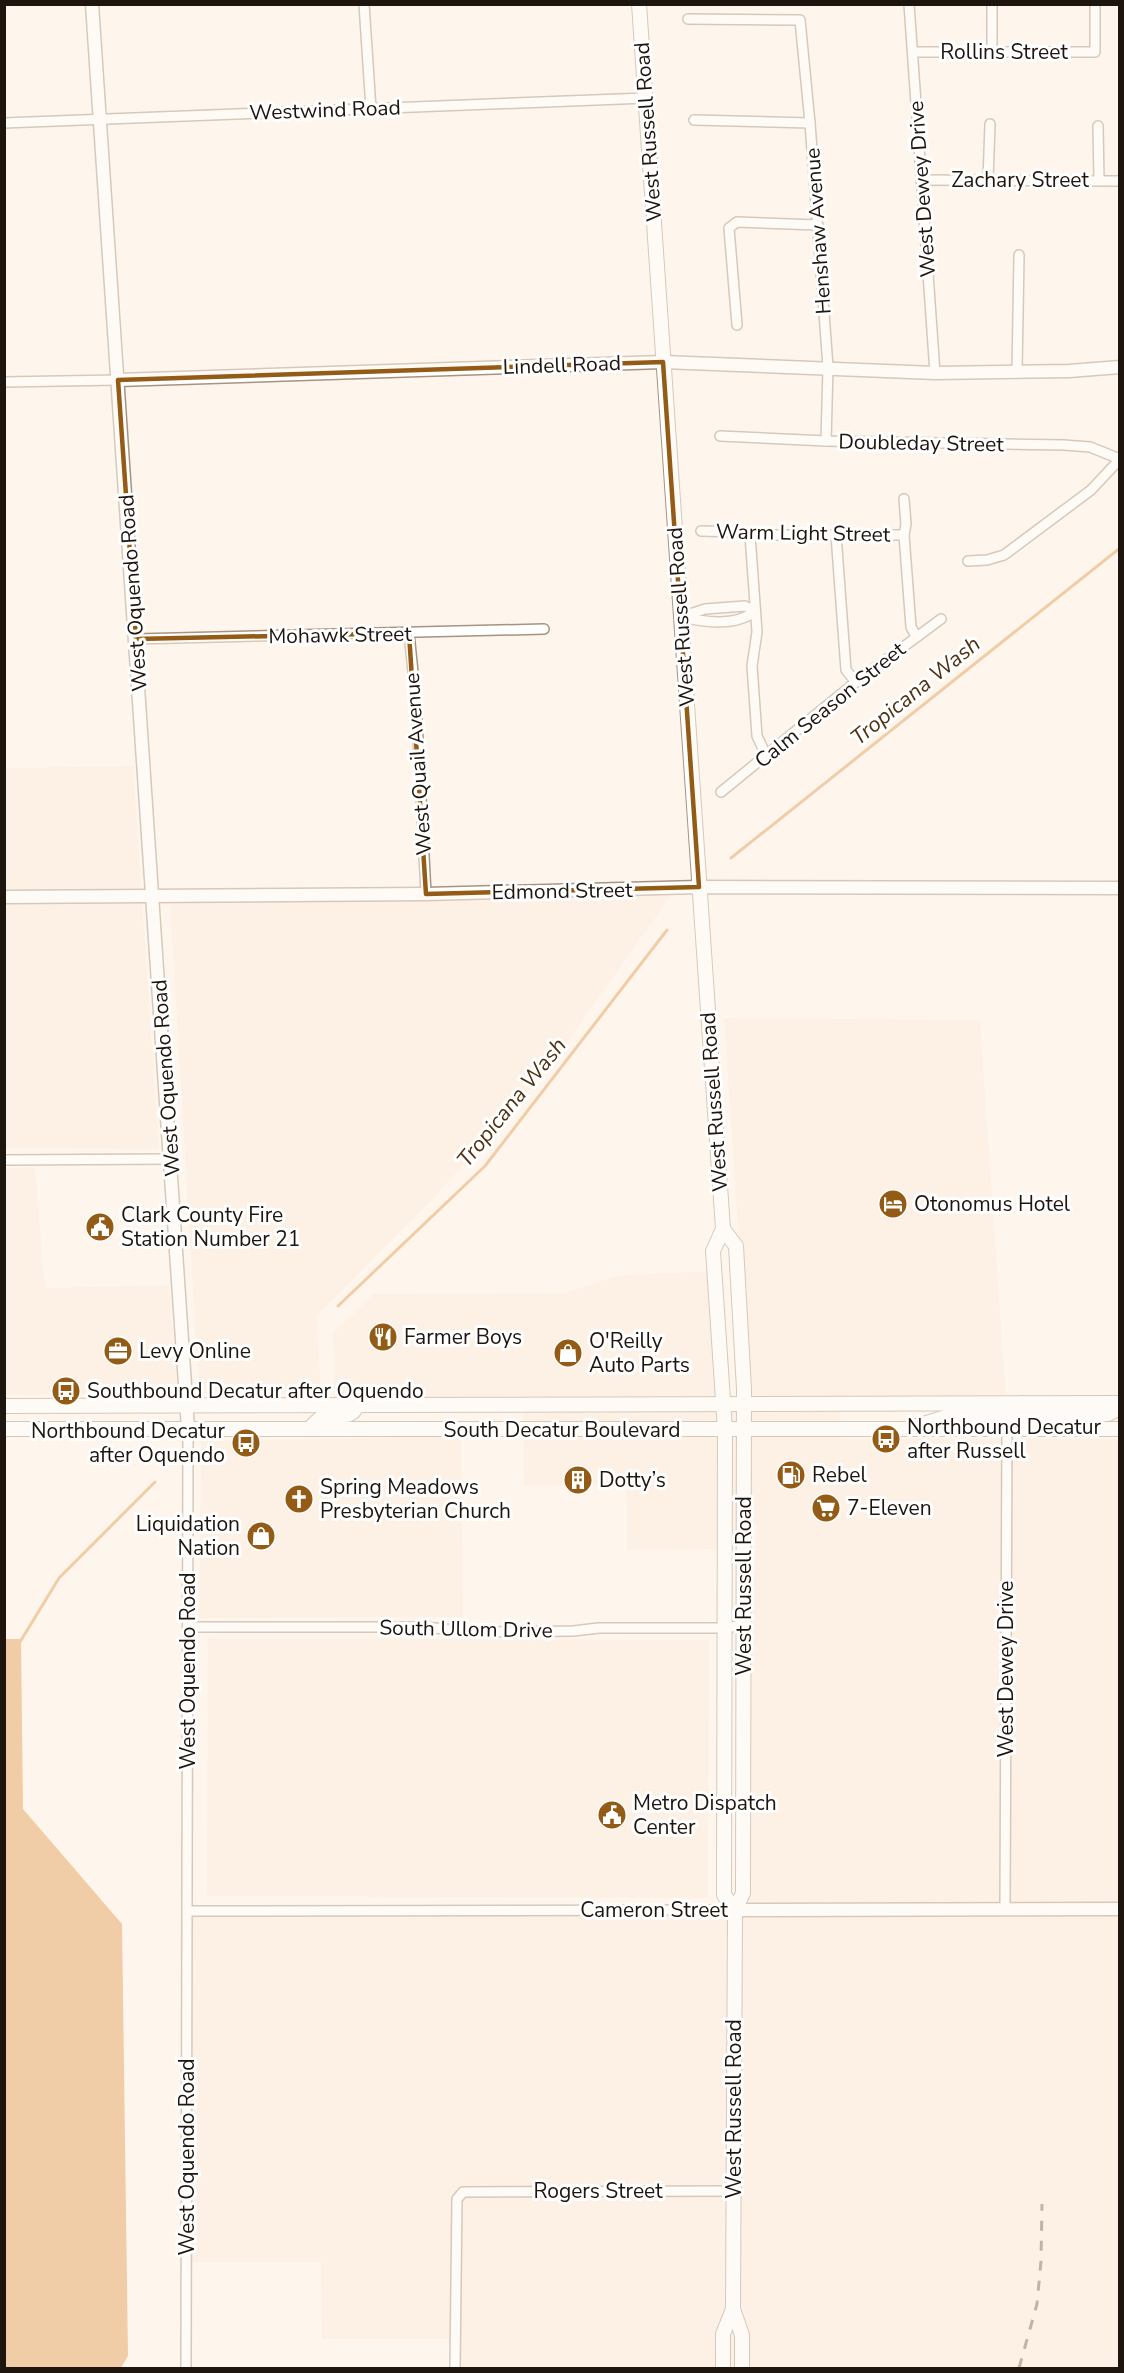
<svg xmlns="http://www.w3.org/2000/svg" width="1124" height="2373" font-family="'Nunito Sans',sans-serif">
<rect width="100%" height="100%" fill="#fef5ed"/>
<g fill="#fdecdc">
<polygon points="133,766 159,1149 5,1148 4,768"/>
<polygon points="675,890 548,1069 431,1201 317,1316 321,1395 199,1393 170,903"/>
<polygon points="724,1018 980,1020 1006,1398 841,1397 840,1439 1119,1439 1119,2368 455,2368 455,2339 322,2339 321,2262 188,2262 188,1911 733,1908 757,1524 720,1549 627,1550 627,1484 524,1486 523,1397 334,1397 333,1333 374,1294 566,1293 615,1276 708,1271 716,1398 749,1396"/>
<polygon points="5,1168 35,1168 45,1288 169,1285 177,1383 169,1394 5,1395"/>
<polygon points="461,1436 463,1617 199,1618 201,1441"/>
<polygon points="208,1638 709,1640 708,1898 207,1896"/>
</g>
<polygon fill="#e29c52" points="4,1639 21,1639 23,1809 122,1924 128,2356 121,2368 5,2368"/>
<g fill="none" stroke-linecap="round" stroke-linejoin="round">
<g stroke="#e29c52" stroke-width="3">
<polyline points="731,858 1120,548"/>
<polyline points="338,1306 485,1166 667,930"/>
<polyline points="20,1642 59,1578 155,1482"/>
</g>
<g stroke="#a79380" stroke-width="12">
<g id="street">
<polyline points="364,4 371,109"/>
<polyline points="909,4 935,373"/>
<polyline points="992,4 992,52"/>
<polyline points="688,19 800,20 810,123 828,367 826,441"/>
<polyline points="913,52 1095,52 1095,4"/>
<polyline points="694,120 810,123"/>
<polyline points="4,123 646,98"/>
<polyline points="1098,126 1099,181"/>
<polyline points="921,180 1120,181"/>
<polyline points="988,180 990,124"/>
<polyline points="737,325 729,228 737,222 818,225"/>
<polyline points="1017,372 1019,255"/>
<polyline points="4,382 118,380"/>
<polyline points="720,436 826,441 1064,445 1090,447 1120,459 1091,490 1004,555 987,560 968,561"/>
<polyline points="904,499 906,524 904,535 911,627 916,636"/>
<polyline points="701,531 738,532 750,535 904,535"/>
<polyline points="750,535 757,632 752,666 757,736 766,755"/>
<polyline points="836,535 846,670 856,682"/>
<path d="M 745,606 L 755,611 C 736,627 704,622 681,617 L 705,609 Z"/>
<polyline points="409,633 416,702 426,894"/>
<polyline points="136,639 544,629"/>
<polyline points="721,792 856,682 941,619"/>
<polyline points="4,1160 171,1159"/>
<polyline points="188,1627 424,1627 476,1632 573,1631 599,1628 724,1628 743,1625"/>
<polyline points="1005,1909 1007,1430"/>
<polyline points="188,1911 735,1910"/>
<polyline points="186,2368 188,1429"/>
<polyline points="455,2368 457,2199 463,2192 733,2191"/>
</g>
</g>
<g stroke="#a79380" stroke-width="15">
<g id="secondary">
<polyline points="92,4 188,1429"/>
<polyline points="118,380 663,362 935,373 1069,371 1120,367"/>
<polyline points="4,897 426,894 699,887 1120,888"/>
<polyline points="735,1910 1120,1909"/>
</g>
</g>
<g stroke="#a79380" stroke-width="16">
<g id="primary">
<polyline points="639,4 723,1229 713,1251 725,1430 724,1895 735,1910"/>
<polyline points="723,1229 736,1246 744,1389 743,1893 735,1910 733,2309 742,2335 742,2368"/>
<polyline points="4,1406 1120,1403"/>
<polyline points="917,1426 946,1417 1009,1413 1022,1403"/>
<polyline points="4,1429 1120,1429"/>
<path d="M 309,1429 C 313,1425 319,1418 324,1416 C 336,1412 353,1422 357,1404"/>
<polyline points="1007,1430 1020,1417 1108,1414 1120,1408"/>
<polyline points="723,2368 723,2334 733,2309"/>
</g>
</g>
<use href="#street" stroke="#fff" stroke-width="9"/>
<use href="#secondary" stroke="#fff" stroke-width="12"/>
<use href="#primary" stroke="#fff" stroke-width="14"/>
<polyline stroke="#6f665f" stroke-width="3" stroke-dasharray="10 10" stroke-linecap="butt" points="1019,2368 1037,2304 1041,2261 1042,2204"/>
</g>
<path d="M0 0H1124V2373H0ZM 663,362 L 699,887 L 426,894 L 409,633 L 136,639 L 118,380 Z" fill="#fef5ed" fill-opacity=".55" fill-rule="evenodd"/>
<path fill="none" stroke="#935b15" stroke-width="4.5" stroke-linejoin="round" d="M 663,362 L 699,887 L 426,894 L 409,633 L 136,639 L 118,380 Z"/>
<defs>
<g id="hotel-disc" transform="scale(1.5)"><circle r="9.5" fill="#935b15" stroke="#fff"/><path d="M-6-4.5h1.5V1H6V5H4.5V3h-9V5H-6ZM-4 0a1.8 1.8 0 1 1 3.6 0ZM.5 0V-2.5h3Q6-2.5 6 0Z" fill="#fff"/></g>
<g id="civic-disc" transform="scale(1.5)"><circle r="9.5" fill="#935b15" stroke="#fff"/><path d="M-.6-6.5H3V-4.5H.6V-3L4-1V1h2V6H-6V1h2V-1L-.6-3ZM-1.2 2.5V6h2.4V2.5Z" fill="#fff"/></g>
<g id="restaurant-disc" transform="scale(1.5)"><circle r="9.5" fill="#935b15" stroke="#fff"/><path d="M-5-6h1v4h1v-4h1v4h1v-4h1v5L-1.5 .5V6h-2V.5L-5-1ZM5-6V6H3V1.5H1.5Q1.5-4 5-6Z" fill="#fff"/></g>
<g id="office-disc" transform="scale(1.5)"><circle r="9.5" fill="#935b15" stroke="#fff"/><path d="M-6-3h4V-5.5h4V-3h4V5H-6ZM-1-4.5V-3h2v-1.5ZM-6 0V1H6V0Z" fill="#fff"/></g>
<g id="shop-disc" transform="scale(1.5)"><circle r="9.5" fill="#935b15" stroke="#fff"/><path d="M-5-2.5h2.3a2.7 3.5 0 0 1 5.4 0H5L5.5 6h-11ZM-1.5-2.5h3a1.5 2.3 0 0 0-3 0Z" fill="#fff"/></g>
<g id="bus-disc" transform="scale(1.5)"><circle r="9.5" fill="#935b15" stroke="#fff"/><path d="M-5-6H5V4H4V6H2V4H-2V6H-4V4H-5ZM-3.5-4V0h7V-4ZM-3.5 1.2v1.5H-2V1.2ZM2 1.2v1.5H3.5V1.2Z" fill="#fff"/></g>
<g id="fuel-disc" transform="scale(1.5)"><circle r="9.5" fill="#935b15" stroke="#fff"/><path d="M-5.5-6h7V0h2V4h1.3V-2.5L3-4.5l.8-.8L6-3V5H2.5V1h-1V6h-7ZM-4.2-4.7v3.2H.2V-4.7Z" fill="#fff"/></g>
<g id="building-disc" transform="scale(1.5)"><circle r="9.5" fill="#935b15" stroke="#fff"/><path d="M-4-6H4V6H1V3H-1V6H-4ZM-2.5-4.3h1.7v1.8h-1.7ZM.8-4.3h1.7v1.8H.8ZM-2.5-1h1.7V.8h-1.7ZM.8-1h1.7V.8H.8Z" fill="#fff"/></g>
<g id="church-disc" transform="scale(1.5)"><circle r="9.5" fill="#935b15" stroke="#fff"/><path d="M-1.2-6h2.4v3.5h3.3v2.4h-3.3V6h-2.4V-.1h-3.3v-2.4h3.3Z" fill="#fff"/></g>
<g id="supermarket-disc" transform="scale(1.5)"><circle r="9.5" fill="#935b15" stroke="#fff"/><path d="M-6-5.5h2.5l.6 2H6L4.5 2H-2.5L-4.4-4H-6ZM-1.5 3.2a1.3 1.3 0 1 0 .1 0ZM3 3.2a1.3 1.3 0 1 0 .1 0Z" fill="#fff"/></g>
</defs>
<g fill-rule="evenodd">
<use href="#hotel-disc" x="893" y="1204"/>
<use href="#civic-disc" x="100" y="1227"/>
<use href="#restaurant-disc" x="383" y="1337"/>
<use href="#office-disc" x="118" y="1351"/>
<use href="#shop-disc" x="568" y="1353"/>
<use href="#bus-disc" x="66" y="1391"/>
<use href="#bus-disc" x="886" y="1439"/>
<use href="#bus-disc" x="246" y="1443"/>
<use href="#fuel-disc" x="791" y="1475"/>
<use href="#building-disc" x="578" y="1480"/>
<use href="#church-disc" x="299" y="1499"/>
<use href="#supermarket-disc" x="826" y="1508"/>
<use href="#shop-disc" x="261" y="1536"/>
<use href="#civic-disc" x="612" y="1815"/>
</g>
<g text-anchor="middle" stroke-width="6" stroke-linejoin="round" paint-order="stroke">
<g font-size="21" fill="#1d150e" stroke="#fff">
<text x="1004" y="59">Rollins Street</text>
<text transform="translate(325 110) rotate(-2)" y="7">Westwind Road</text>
<text transform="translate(648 132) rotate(-94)" y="7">West Russell Road</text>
<text x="1020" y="187">Zachary Street</text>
<text transform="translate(922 189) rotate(-94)" y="7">West Dewey Drive</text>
<text transform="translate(818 231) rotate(-94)" y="7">Henshaw Avenue</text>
<text transform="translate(562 365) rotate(-2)" y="7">Lindell Road</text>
<text transform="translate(921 443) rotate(1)" y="7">Doubleday Street</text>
<text transform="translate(803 533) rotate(1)" y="7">Warm Light Street</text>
<text transform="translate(133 593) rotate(-94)" y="7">West Oquendo Road</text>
<text transform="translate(681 617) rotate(-94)" y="7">West Russell Road</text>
<text transform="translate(340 635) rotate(-1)" y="7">Mohawk Street</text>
<text transform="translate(830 705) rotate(-39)" y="7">Calm Season Street</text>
<text transform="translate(418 764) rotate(-94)" y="7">West Quail Avenue</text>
<text transform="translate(562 891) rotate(-1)" y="7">Edmond Street</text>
<text transform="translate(166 1078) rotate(-94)" y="7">West Oquendo Road</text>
<text transform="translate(714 1102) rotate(-94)" y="7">West Russell Road</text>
<text x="562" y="1437">South Decatur Boulevard</text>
<text transform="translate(744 1586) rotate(-90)" y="7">West Russell Road</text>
<text transform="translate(466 1629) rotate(1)" y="7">South Ullom Drive</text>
<text transform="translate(1006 1669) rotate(-90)" y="7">West Dewey Drive</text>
<text transform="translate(188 1671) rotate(-90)" y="7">West Oquendo Road</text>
<text x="654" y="1917">Cameron Street</text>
<text transform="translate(734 2109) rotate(-90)" y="7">West Russell Road</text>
<text transform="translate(187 2157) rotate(-90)" y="7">West Oquendo Road</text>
<text x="598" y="2198">Rogers Street</text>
</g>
<g font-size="21" fill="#1d150e" stroke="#fff" text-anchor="start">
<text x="914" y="1211">Otonomus Hotel</text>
<text x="121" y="1222">Clark County Fire<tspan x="121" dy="24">Station Number 21</tspan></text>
<text x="404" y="1344">Farmer Boys</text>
<text x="589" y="1348">O'Reilly<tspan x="589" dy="24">Auto Parts</tspan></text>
<text x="139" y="1358">Levy Online</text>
<text x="87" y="1398">Southbound Decatur after Oquendo</text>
<text x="907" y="1434">Northbound Decatur<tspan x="907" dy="24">after Russell</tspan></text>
<text x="225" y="1438" text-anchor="end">Northbound Decatur<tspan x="225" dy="24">after Oquendo</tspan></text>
<text x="812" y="1482">Rebel</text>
<text x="599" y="1487">Dotty’s</text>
<text x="320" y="1494">Spring Meadows<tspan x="320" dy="24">Presbyterian Church</tspan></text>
<text x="847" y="1515">7-Eleven</text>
<text x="240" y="1531" text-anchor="end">Liquidation<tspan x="240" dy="24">Nation</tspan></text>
<text x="633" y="1810">Metro Dispatch<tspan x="633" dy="24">Center</tspan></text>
</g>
<g font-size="22" font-style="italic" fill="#4e3212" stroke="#fff">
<text transform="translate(915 690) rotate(-39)" y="8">Tropicana Wash</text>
<text transform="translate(511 1102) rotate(-51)" y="8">Tropicana Wash</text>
</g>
</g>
<rect width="1124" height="2373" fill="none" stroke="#1d150e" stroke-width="12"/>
</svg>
